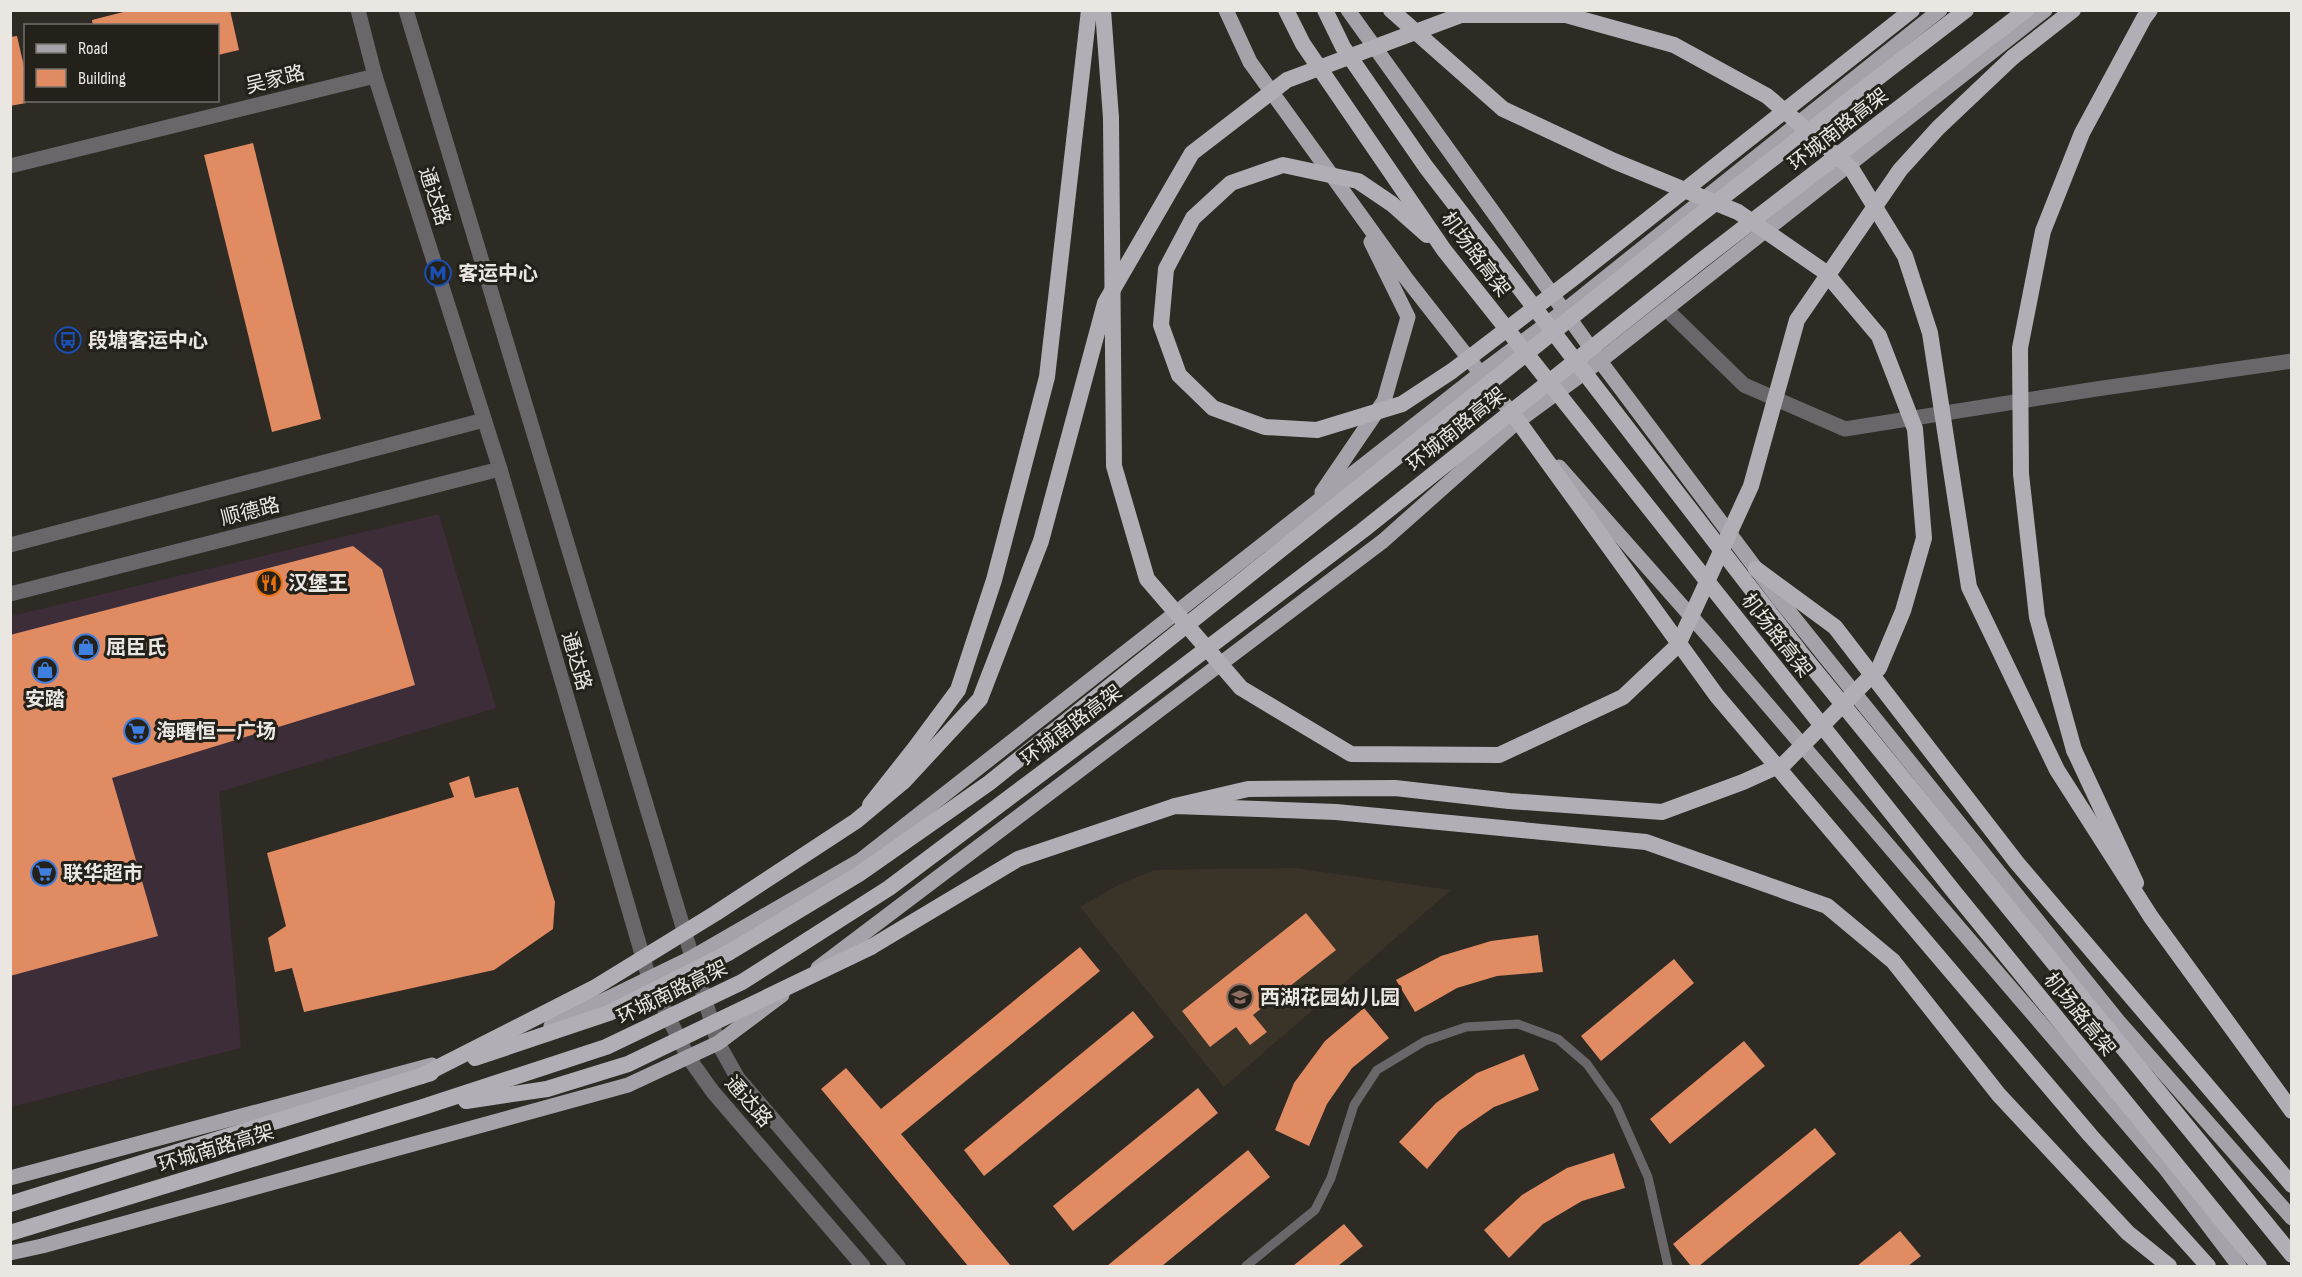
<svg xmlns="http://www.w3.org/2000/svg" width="2302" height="1277" font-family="'Sofia Sans Condensed','Noto Sans SC',sans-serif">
<rect width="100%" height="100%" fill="#2e2a24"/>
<polygon fill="#3c2d39" points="439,514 496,708 219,792 241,1048 11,1107 11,616"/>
<polygon fill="#3a3328" points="1294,868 1451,890 1224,1087 1080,907 1116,886 1154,870"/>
<g fill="#e18b63">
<polygon points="131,10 230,10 239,50 218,55 218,26 93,26 92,20"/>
<polygon points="17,36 26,75 26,103 10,106 10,37"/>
<polygon points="253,143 321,419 272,432 204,155"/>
<polygon points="353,546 382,569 415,685 112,778 158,936 10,976 10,635"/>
<polygon points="469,776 475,798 518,787 555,902 553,929 494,970 304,1012 292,968 275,972 268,938 286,926 267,853 454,797 449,783"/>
<polygon points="1306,913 1336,950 1253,1015 1267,1032 1250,1045 1236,1027 1210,1047 1182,1011"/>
<polygon points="1538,935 1543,972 1497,976 1457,988 1415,1012 1396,980 1441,956 1491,941"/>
<polygon points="1080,947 1100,971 901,1134 1011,1266 968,1266 821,1089 846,1068 881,1109"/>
<polygon points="1674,959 1694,983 1601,1061 1581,1036"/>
<polygon points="1364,1008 1389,1038 1352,1068 1327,1104 1309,1146 1275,1130 1294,1083 1325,1041"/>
<polygon points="1133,1011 1154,1037 984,1176 964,1150"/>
<polygon points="1744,1041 1765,1066 1670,1144 1650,1119"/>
<polygon points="1524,1054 1539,1090 1494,1107 1459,1131 1427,1169 1399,1142 1436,1103 1477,1073"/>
<polygon points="1198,1088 1218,1113 1073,1231 1053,1206"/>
<polygon points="1815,1128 1836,1154 1699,1266 1691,1266 1673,1244"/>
<polygon points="1248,1150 1270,1177 1162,1266 1107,1266"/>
<polygon points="1614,1153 1625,1188 1582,1201 1543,1224 1509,1258 1484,1230 1522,1195 1567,1168"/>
<polygon points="1344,1224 1363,1246 1338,1266 1293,1266"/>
<polygon points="1900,1231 1921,1256 1908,1266 1857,1266"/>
</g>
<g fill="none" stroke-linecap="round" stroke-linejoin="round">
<polyline stroke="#69676a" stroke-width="9" points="1246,1266 1315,1210 1331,1178 1354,1105 1377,1070 1425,1041 1466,1027 1518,1024 1558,1039 1587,1064 1616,1105 1648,1177 1668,1266"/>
<g stroke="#69676a" stroke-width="15">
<polyline points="10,166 375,76"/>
<polyline points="1666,309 1744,385 1845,429 2096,389 2292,361"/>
<polyline points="10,545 484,420"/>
<polyline points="10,594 500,469"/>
</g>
<g stroke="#69676a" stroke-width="15">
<polyline points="358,10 375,76 500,469 649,978 688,1057 713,1092 863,1266"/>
<polyline points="406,10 718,1043 737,1077 898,1266"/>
</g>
<g stroke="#a7a2a9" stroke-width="15">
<polyline points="1226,10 1250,62 1405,277 1517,420"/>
<polyline points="1348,10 1600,361 1778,598 2118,1021 2292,1218"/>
<polyline points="1559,467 1712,640 2165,1168 2239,1266"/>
<polyline points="1322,492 1384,401 1408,317 1371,242"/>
<polyline points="818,968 1383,541 1518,421 1600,361 2045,10"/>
<polyline points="551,1026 691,958 861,860 1481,373 1564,311 1940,10"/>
<polyline points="10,1178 432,1065"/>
<polyline points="10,1253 42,1246 628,1085 718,1043 782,995"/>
</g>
<g stroke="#b3aeb5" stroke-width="16">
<polyline points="1103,10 1111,118"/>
<polyline points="2013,57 2073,10"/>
<polyline points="1518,421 1717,696 2090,1135 2208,1266"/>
<polyline points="1756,569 1835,627 2017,863 2292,1185"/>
<polyline points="2074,750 2136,883"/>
<polyline points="870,805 915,748 958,690 994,580 1047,377 1089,10"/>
<polyline points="871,947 1018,859 1175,806 1336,812 1646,842 1827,906 1893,961 1999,1095 2128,1233 2169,1266"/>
</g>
<g stroke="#b3aeb5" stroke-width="16">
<polyline points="1286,10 1303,44 1444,250 1955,893 2259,1266"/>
<polyline points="1325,10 1343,47 1426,167 1800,652 2292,1255"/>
<polyline points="1111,118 1114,466 1147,579 1241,688 1351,754 1499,755 1623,697 1678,645 1751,486 1797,320 1900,170 1938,128 2013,57"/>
<polyline points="1427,235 1392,204 1358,181 1283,165 1231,183 1193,218 1166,269 1161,325 1179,375 1213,408 1265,427 1317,430 1402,404 1452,371 1575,277 1912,10"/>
<polyline points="2074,750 2037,617 2021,474 2020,348 2043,231 2082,133 2144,18 2150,10"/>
<polyline points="1175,806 1248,789 1395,788 1509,801 1662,812 1743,782 1785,763 1879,668 1903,611 1924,538 1915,429 1879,336 1825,272 1738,212 1614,161 1503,109 1391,10"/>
<polyline points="475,1058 609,1013 730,952 859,874 989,783 1692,221 1966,10"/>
<polyline points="421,1076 594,988 716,913 856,821 904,781 980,699 1041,541 1105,303 1192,153 1287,80 1461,15 1566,15 1674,45 1767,96 1851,168 1905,256 1930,333 1969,587 2057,770 2151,917 2292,1111"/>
<polyline points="466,1101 547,1089 628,1064 871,947"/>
<polyline points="10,1204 431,1073"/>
<polyline points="10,1233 423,1107 606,1047 742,982 889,888 1126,710 1362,531 1702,260 2026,10"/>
</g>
</g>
<defs>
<g id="metro-ring" transform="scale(1.35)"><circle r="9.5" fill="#24211b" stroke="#1a4fb4" stroke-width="1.5"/><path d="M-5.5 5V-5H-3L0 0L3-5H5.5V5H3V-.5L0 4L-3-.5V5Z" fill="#1a4fb4"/></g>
<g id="bus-ring" transform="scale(1.35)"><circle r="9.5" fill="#24211b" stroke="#1a4fb4" stroke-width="1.5"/><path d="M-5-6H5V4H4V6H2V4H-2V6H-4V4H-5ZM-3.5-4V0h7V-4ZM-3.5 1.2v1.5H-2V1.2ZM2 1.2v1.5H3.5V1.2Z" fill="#1a4fb4"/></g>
<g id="restaurant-ring" transform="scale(1.35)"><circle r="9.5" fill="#24211b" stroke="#e8710a" stroke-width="1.5"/><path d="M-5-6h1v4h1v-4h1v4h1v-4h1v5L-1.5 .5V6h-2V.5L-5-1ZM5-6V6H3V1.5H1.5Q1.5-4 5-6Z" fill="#e8710a"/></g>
<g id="shop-ring" transform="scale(1.35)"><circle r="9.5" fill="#24211b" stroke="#3f7fe0" stroke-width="1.5"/><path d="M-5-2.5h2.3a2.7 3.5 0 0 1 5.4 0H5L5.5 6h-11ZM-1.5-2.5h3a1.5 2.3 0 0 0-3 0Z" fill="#3f7fe0"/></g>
<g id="supermarket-ring" transform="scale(1.35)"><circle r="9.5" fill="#24211b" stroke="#3f7fe0" stroke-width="1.5"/><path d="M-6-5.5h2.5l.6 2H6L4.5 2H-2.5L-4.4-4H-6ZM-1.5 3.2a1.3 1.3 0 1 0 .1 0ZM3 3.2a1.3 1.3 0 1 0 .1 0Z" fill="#3f7fe0"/></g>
<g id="school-ring" transform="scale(1.35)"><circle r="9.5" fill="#24211b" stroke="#8d6e63" stroke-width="1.5"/><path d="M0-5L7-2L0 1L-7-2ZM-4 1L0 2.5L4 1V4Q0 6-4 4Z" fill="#8d6e63"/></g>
</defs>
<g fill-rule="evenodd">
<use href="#metro-ring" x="438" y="273"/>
<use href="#bus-ring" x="68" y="340"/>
<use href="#restaurant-ring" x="269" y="583"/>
<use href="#shop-ring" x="86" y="647"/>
<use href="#shop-ring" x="45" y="670"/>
<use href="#supermarket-ring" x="137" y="731"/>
<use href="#supermarket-ring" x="44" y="873"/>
<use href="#school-ring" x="1240" y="997"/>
</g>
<g text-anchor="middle" stroke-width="6" stroke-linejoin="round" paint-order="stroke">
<g font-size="20" fill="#eae7e3" stroke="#24211b">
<text transform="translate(275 79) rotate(-14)" y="7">吴家路</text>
<text transform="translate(1838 129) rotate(-38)" y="7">环城南路高架</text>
<text transform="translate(435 196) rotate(72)" y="7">通达路</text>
<text transform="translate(1476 254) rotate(53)" y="7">机场路高架</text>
<text transform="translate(1456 429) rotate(-39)" y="7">环城南路高架</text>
<text transform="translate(250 511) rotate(-14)" y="7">顺德路</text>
<text transform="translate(1777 635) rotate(52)" y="7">机场路高架</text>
<text transform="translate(577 661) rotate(74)" y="7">通达路</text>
<text transform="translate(1071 725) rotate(-37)" y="7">环城南路高架</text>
<text transform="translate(672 992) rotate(-26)" y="7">环城南路高架</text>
<text transform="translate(2080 1014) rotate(51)" y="7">机场路高架</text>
<text transform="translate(749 1101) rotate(49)" y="7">通达路</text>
<text transform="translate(216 1148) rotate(-17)" y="7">环城南路高架</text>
</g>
<g font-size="20" font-weight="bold" fill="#eae7e3" stroke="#24211b" text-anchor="start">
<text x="458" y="280">客运中心</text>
<text x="88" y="347">段塘客运中心</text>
<text x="288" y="590">汉堡王</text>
<text x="106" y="654">屈臣氏</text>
<text x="45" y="706" text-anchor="middle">安踏</text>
<text x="156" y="738">海曙恒一广场</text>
<text x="63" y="880">联华超市</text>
<text x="1260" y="1004">西湖花园幼儿园</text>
</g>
</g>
<rect width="2302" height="1277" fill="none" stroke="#eae7e3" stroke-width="24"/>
<rect x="24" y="24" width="195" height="78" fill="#24211b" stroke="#73706b" stroke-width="1.5"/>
<rect x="36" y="44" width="30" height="9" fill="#a7a2a9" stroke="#73706b" stroke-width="1.5"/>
<text x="78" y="54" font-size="18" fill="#eae7e3">Road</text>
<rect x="36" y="69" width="30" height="18" fill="#e18b63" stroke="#73706b" stroke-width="1.5"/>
<text x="78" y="84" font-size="18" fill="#eae7e3">Building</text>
</svg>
